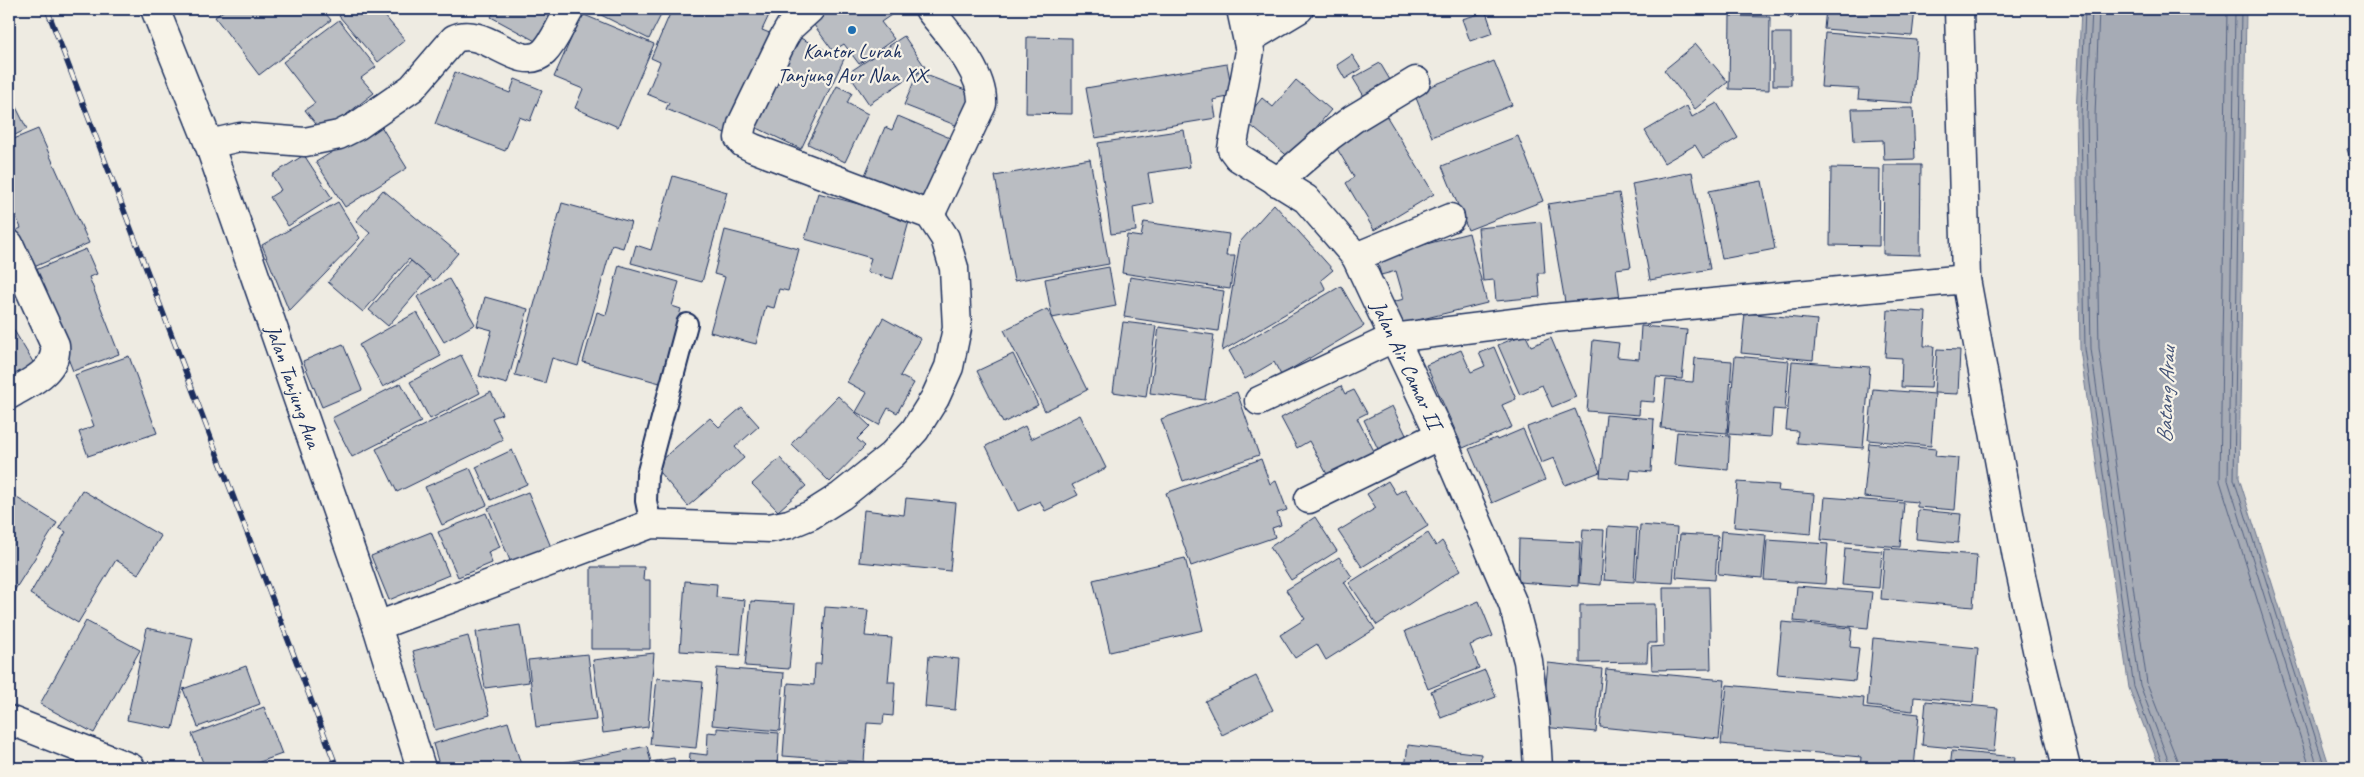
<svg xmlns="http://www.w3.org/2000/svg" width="2364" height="777" font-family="Caveat,sans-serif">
<rect width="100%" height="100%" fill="#eeebe2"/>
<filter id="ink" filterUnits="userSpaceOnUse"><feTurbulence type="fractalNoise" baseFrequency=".02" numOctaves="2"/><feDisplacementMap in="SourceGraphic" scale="10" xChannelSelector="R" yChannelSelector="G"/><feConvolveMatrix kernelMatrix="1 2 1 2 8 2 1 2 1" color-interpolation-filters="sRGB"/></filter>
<g filter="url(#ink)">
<polygon fill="#a6abb5" stroke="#6e7992" points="2081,9 2246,9 2239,478 2330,768 2160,768 2129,688 2080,350 2076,115"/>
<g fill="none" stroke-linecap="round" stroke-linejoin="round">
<g stroke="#536181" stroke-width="1">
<polyline points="2085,9 2081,116 2085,349 2134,687 2164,768"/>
<polyline points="2092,9 2087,116 2091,349 2140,685 2171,768"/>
<polyline points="2099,9 2095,116 2099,348 2147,683 2177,760 2178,768"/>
<polyline points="2227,9 2220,481 2310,768"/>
<polyline points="2235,9 2228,480 2318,768"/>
<polyline points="2241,9 2234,479 2325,768"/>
</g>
</g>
<g fill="#babdc2" stroke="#1b2f5e">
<polygon points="226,9 322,9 331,20 259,75 215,17"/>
<polygon points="348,9 379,9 405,40 378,62 339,16"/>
<polygon points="496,9 558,9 539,43 491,17"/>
<polygon points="589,9 664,9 649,39"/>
<polygon points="672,9 755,9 769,15 762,30 772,34 730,135 666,109 669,103 647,94 660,62 651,58"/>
<polygon points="820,9 886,9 891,15 881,22 894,39 859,64 844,44 833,51 808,17"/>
<polygon points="1780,9 1801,9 1791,19"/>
<polygon points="1826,9 1915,9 1912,36 1824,29"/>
<polygon points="1486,12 1493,33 1470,41 1462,19"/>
<polygon points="582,14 654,44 618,127 575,108 583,89 554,77"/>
<polygon points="1730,16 1770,17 1769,90 1729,89"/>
<polygon points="339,20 376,67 361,78 374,93 323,133 305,110 315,103 283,62"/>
<rect x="1773" y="33" width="18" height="52"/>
<polygon points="1825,33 1917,40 1913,103 1858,99 1859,89 1821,87"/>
<polygon points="794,35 844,59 801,149 751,125"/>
<polygon points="904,36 925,67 869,104 848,73"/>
<polygon points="1027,37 1072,38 1072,114 1026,113"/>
<polygon points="1696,44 1728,82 1695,109 1664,70"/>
<polygon points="1352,55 1361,69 1345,79 1337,65"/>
<polygon points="1494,61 1512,105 1432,137 1414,93"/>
<polygon points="1380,63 1393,85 1367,101 1353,78"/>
<polygon points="1227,64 1233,96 1213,100 1216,118 1095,138 1086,88"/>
<polygon points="455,72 510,93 515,79 542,90 530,121 519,117 505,151 435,124"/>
<polygon points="918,72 976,94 963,128 904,105"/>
<polygon points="1296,80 1331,110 1290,158 1244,120 1262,98 1273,107"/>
<polygon points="837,86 852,93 847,103 868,114 845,162 808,144"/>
<polygon points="9,93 27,129 9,138"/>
<polygon points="1717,103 1738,138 1703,158 1695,145 1664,163 1645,131 1687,106 1692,117"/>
<polygon points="1913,108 1915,159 1884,160 1883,140 1854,141 1852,109"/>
<polygon points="1384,112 1434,194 1374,230 1346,183 1354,177 1333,142"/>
<polygon points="898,116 950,138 923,205 863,180 885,127 892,130"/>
<polygon points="379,123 407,168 345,207 316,162"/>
<polygon points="38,129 89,243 25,271 9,234 21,228 9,201 9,141"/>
<polygon points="1184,130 1190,167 1148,173 1153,203 1133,207 1136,231 1111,234 1098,143"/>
<polygon points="1518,136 1543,201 1468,230 1442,166"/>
<polygon points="2355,146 2355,167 2353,167 2347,149"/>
<polygon points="304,155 332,198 288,226 270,197 281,190 272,175"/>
<polygon points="1090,159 1109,264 1014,281 995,176"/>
<polygon points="1884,165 1921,165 1920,255 1883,254"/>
<polygon points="1831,168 1880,169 1879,246 1830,245"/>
<polygon points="1692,172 1710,269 1650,280 1632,184"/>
<polygon points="673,176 727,192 702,282 631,263 636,245 651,250"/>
<polygon points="1762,181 1775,249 1722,259 1709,191"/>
<polygon points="383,190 458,253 434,281 409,259 363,312 328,282 370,233 356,221"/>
<polygon points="818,193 910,218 893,279 867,272 871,258 805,239"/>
<polygon points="1619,193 1631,267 1616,269 1620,299 1566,308 1548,204"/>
<polygon points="338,202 360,238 289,311 262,245"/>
<polygon points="562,203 631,222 623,248 612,245 578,366 552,358 545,383 515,375"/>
<polygon points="1274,204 1333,270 1321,280 1326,290 1222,351 1240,242"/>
<polygon points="1144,222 1229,234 1226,256 1235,256 1230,289 1122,273 1127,235 1141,237"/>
<polygon points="1541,222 1545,273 1538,273 1540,297 1496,301 1494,280 1483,281 1478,228"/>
<polygon points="725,230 799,249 788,291 779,289 774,308 766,306 756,344 710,332 725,277 714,274"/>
<polygon points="1469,233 1487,303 1398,325 1392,302 1404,299 1396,271 1381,275 1376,257"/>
<polygon points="86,249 97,274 89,277 119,354 73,371 33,271"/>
<polygon points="411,261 430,277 388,326 369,310"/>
<polygon points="619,265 679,282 672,306 681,309 660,383 583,362 597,312 606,315"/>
<polygon points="1109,267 1116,306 1052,318 1045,279"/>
<polygon points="1130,277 1224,291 1218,331 1124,317"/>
<polygon points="449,279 475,324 444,342 417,297"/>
<polygon points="1341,286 1364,326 1281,375 1274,362 1245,379 1229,351"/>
<polygon points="485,297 528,309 507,384 479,376 492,330 477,326"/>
<polygon points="1047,309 1087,390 1045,411 1004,330"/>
<polygon points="1888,310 1926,312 1924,346 1934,346 1931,388 1901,387 1902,358 1885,357"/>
<polygon points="417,312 441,356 383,387 359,345"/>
<polygon points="1745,313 1817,320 1813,360 1741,353"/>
<polygon points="883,318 921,339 900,376 914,383 897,413 888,408 879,425 856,412 867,393 847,382"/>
<polygon points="9,322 36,367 9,382"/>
<polygon points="1123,322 1156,326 1146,397 1113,392"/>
<polygon points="1641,326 1687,330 1682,379 1656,377 1654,402 1640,401 1639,415 1587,411 1593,340 1619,343 1617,357 1639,359"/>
<polygon points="1159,327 1214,335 1205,400 1150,393"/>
<polygon points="1525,334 1531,346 1551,338 1576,397 1552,407 1542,385 1520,395 1498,345"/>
<polygon points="343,344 362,390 322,407 303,361"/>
<polygon points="1494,347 1516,399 1502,405 1512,427 1463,448 1426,365 1461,350 1471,372 1485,366 1479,353"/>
<polygon points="1937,349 1960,350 1958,394 1934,393"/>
<polygon points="1013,354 1038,405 1003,423 977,371"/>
<polygon points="461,355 480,393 430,419 410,382"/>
<polygon points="129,356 157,433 88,456 79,432 94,426 75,375"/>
<polygon points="1735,356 1789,361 1785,410 1773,409 1771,437 1728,434"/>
<polygon points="1695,358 1732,361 1727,433 1661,428 1666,380 1693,382"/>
<polygon points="1792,361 1870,367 1863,448 1797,443 1798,431 1786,430"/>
<polygon points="401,383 421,422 352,457 332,418"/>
<polygon points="1341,386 1345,394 1354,390 1367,413 1357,418 1374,451 1328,476 1309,441 1297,448 1281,418"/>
<polygon points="1873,389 1935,394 1931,446 1868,440"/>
<polygon points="491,392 502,414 492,418 503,440 397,492 376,449"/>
<polygon points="1237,392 1259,455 1183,481 1161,419"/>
<polygon points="838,396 870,426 857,439 865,446 830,482 791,444"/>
<polygon points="1392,406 1407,437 1379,451 1364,420"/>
<polygon points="742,407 759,426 735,447 744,458 688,506 654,466 710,418 719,427"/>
<polygon points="1575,409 1600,472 1565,485 1554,458 1541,463 1527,427"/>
<polygon points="1080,415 1106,468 1072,485 1078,495 1045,511 1040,501 1018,511 986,446 1025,426 1031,439"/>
<polygon points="1606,415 1654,419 1651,472 1631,470 1630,479 1600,477"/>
<polygon points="1523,429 1545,480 1492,503 1469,449 1496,438 1497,440"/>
<polygon points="1677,432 1730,436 1728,470 1674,465"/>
<polygon points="1869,443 1936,449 1935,456 1959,458 1955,510 1917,507 1917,502 1864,497"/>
<polygon points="512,450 527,484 491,500 476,467"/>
<polygon points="780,458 806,486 778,511 752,484"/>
<polygon points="1261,459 1270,484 1276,481 1287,510 1277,513 1281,525 1272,528 1275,537 1191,566 1166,493"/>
<polygon points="470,468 487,505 442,525 425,487"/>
<polygon points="1388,481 1396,494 1405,489 1428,526 1362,567 1338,531 1376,508 1367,494"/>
<polygon points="1738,482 1779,485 1778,491 1814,494 1811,534 1734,527"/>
<polygon points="82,490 161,536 138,574 116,560 78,623 30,594 66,532 59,528"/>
<polygon points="528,492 551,547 511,563 488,508"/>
<polygon points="9,493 57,523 9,599"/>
<polygon points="1825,497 1904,503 1900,547 1821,540"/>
<polygon points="906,498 956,503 950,571 859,562 864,510 904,515"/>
<polygon points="1918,510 1961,514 1958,543 1916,539"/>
<polygon points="486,513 500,547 488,552 492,563 458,577 438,532"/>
<polygon points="1315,517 1337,551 1291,580 1270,547"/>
<polygon points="1640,525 1677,528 1673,583 1636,581"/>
<polygon points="1608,526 1637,528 1634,582 1604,580"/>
<polygon points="1583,529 1604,530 1601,585 1579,583"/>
<polygon points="1721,531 1766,535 1762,578 1718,574"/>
<polygon points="431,532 449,575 389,600 371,556"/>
<polygon points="1428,533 1436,546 1442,541 1461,570 1377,625 1349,583"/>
<polygon points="1680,534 1718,536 1715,580 1676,577"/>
<polygon points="1519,539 1580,542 1578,586 1518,582"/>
<polygon points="1767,540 1828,544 1825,584 1764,580"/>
<polygon points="1845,548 1882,551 1879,588 1842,585"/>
<polygon points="1885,548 1977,555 1973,607 1881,599"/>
<polygon points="1339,557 1352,577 1344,582 1375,629 1326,660 1317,644 1295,658 1280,635 1305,619 1286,590"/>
<polygon points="1185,558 1203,630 1110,652 1093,580"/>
<polygon points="591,567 644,567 643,580 650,580 650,649 591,649"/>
<polygon points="685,581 717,584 716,597 745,600 740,655 680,651"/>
<polygon points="1797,586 1872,592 1868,628 1794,621"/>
<polygon points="1663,587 1709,587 1711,669 1652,670 1651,647 1664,646"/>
<polygon points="751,601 795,604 789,669 745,666"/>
<polygon points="1479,601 1493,636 1470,645 1479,668 1428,689 1405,631"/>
<polygon points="1655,604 1656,643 1648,643 1647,662 1580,663 1580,605"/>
<polygon points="825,607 868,610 865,636 892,638 888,682 895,682 893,716 884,715 883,724 867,723 864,762 783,756 788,683 814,685 815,664 821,664"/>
<polygon points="86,621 140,650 94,733 40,704"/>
<polygon points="1782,622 1852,628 1850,647 1859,648 1855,681 1777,674"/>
<polygon points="520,625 529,682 485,688 476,632"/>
<polygon points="147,628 193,638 173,729 127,720"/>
<polygon points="468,636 490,715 435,730 413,651"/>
<polygon points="1873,638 1978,648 1973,702 1914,697 1913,711 1867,706"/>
<polygon points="654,653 648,727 603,733 593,660"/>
<polygon points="588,654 596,720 536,727 528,660"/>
<polygon points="929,656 959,659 955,710 925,707"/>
<polygon points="1548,663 1602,669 1596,732 1542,727"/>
<polygon points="246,666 260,704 198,727 183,689"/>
<polygon points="717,668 784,673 780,731 712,725"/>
<polygon points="1606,669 1725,680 1719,739 1600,727"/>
<polygon points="1485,670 1496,697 1441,718 1431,691"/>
<polygon points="1256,676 1273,710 1222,735 1205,701"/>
<polygon points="657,678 703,682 696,748 650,744"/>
<polygon points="1727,685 1864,698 1863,708 1919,714 1914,768 1860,768 1861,757 1721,744"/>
<polygon points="1926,701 1998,708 1994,752 1922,745"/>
<polygon points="264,707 282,754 243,768 205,768 192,734"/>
<polygon points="508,722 522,768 440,768 433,744"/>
<polygon points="717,728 779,733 777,768 689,768 690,753 707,755 708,732 717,733"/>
<polygon points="1408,745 1481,754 1480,768 1405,768"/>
<polygon points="647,746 651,762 674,758 676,768 563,768 562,763"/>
<polygon points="1952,751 2015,757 2014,768 1950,768"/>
<polygon points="1595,763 1651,768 1594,768"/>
</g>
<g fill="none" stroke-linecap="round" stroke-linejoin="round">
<g stroke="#1b2f5e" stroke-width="24">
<polyline id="lane" points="651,524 646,501 647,475 687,324"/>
</g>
<g stroke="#1b2f5e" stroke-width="31">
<g id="street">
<path id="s1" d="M 155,9 L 209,144 L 377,626 L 421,768"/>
<path d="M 929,9 C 948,34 984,72 982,104 L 930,215"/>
<path id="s2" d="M 1241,9 L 1250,51 L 1232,149 L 1238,157 L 1306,199 L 1356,257 L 1440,435 L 1513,604 L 1528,661 L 1535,719 L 1538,768"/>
<polyline points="1959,9 1966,279 2017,557 2038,654 2066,768"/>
<polyline points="1249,39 1299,9"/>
<path d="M 209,144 L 240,137 L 305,142 L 339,135 L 357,126 L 412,88 L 454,39 C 485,24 520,75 544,52 C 555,41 562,22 570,9"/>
<polyline points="1277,182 1330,136 1353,119 1416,81"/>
<path d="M 9,244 L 55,345 C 58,372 28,383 9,395"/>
<polyline points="1356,257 1450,218"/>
<polyline points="1259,401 1393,338 1552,318 1966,279"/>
<polyline points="1309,499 1440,435"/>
<polyline points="377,626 651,524 770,528 789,524 811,515 841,496 892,455 915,430 935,398 949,367 957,328 954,268 945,238 930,215 753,148 743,143 739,138 742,124 783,39 790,27 810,9"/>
<polyline points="9,720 131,768"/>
</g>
</g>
<use href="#lane" stroke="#f7f3e8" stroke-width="20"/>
<use href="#street" stroke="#f7f3e8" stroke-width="28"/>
<g stroke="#1b2f5e" stroke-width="5.5">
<polyline id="rail" points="47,9 337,768"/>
</g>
<use href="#rail" stroke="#f7f3e8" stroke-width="4" stroke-dasharray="11" stroke-linecap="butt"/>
</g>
</g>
<circle fill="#1f6fb2" stroke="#f7f3e8" stroke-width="2" cx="852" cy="30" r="5"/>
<g text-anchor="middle" stroke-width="4.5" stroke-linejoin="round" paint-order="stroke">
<g font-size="21" fill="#1b2f5e" stroke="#f7f3e8">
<text x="852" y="58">Kantor Lurah<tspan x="852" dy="24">Tanjung Aur Nan XX</tspan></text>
</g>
<g font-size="21" fill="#1b2f5e" stroke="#f7f3e8">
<text dy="7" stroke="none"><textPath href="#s2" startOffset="428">Jalan Air Camar II</textPath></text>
<text dy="7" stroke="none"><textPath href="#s1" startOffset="402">Jalan Tanjung Aua</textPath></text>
</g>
<g font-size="22" font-style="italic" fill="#455478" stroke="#f7f3e8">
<text transform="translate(2165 395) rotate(-88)" y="8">Batang Arau</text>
</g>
</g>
<rect width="2364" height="777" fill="none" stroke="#f7f3e8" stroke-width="30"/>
<rect x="15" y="15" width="2334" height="747" fill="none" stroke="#1b2f5e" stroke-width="2" filter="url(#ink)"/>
</svg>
